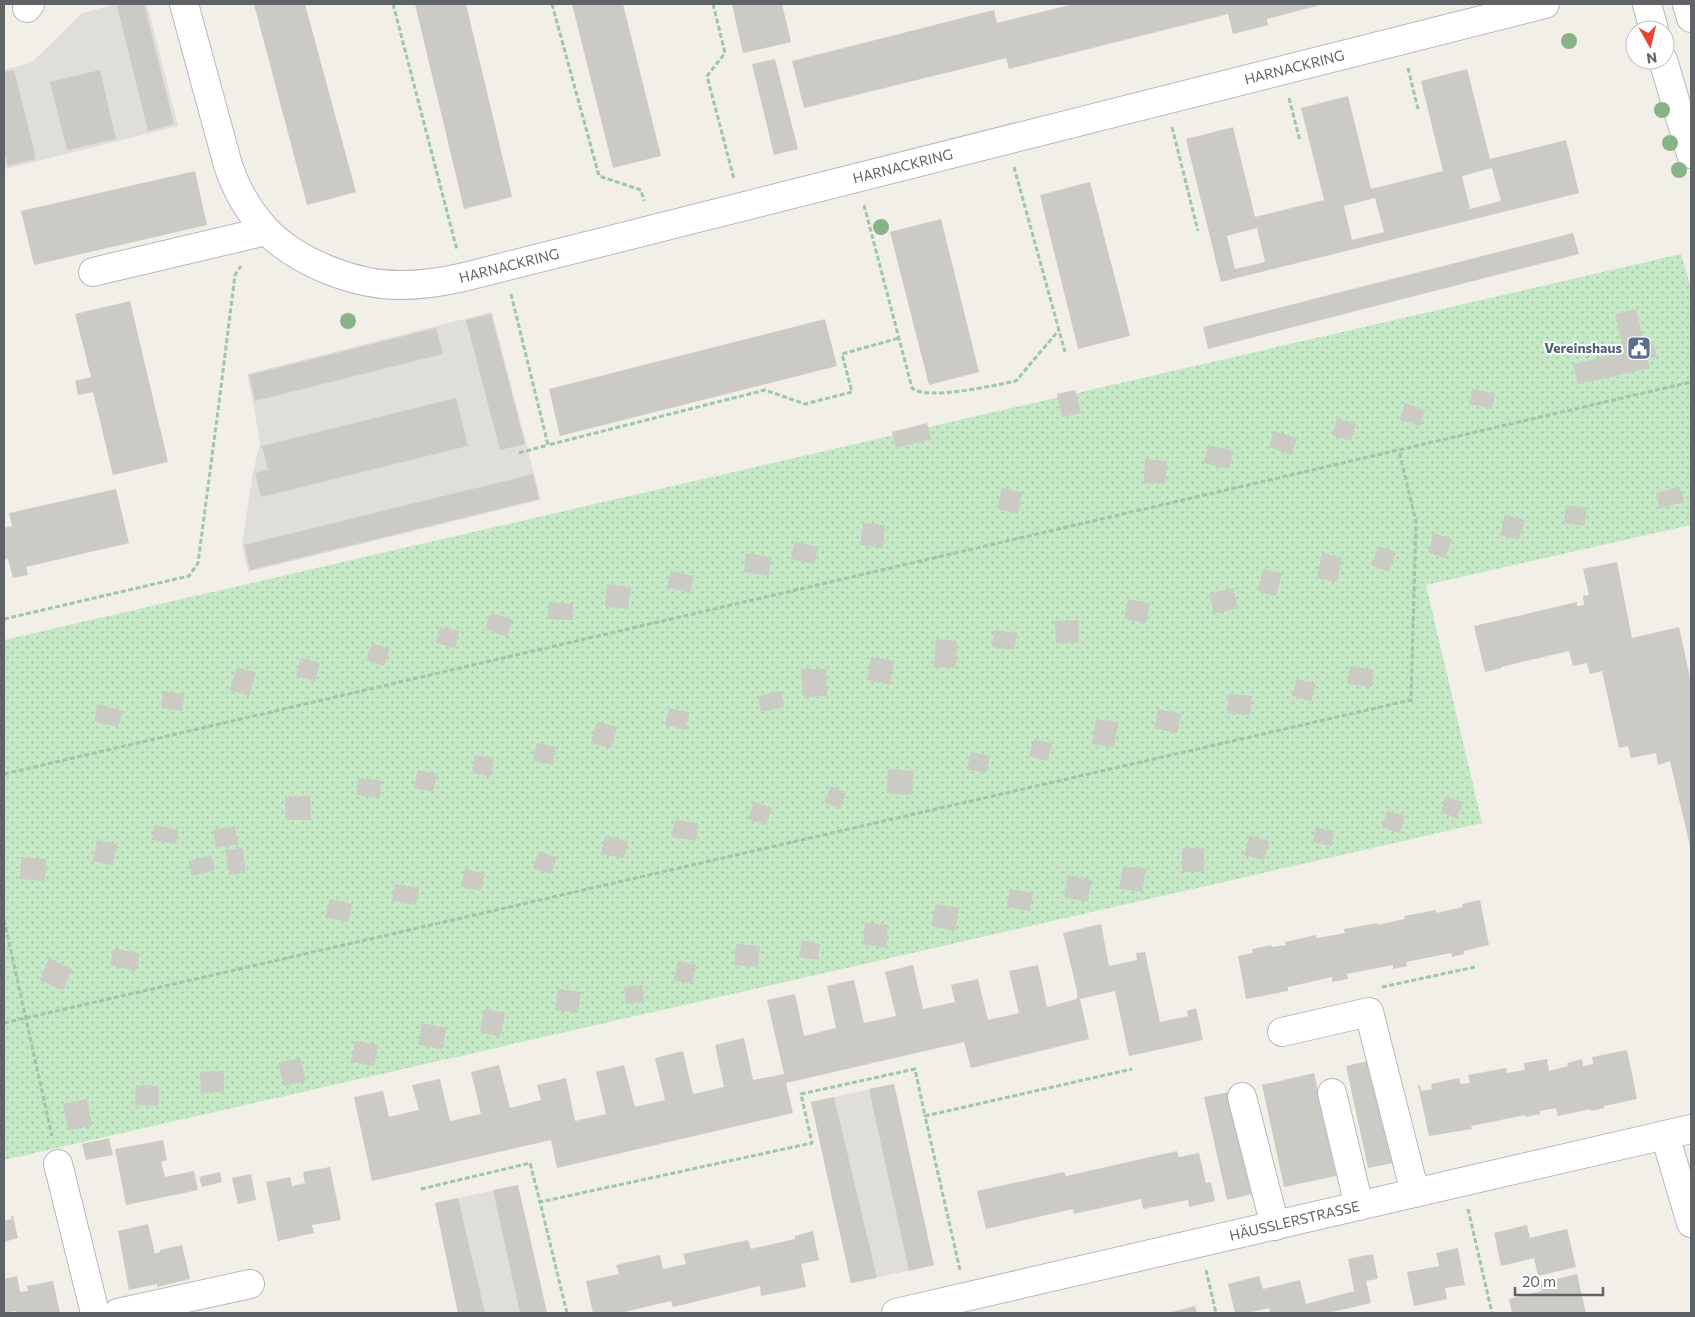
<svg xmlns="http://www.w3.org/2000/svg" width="1695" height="1317" font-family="Commissioner,sans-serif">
<defs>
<pattern id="garden-dots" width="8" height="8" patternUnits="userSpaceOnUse" patternTransform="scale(1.25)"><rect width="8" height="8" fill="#c5e8c5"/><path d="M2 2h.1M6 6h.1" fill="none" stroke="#a3c0a4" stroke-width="1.8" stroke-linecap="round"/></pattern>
</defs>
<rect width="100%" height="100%" fill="#f1efe8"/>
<g fill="#e0deda">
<polygon points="116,4 147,4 178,126 6,169 4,161 4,70 31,63 82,13"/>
<polygon points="492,312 541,500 248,572 242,545 253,472 260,443 253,401 247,374"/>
<polygon points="894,1084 934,1265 851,1283 811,1102"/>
<polygon points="518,1185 547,1313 458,1313 435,1203"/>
</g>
<polygon fill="url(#garden-dots)" points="1681,254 1691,288 1691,525 1426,585 1482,823 4,1160 4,640"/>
<g fill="#cccac5" fill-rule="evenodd">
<polygon points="128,4 144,4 174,124 148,131 117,6"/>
<polygon points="254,4 305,4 356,192 307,205"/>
<polygon points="415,4 466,4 512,197 464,209"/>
<polygon points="572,4 623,4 661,156 613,168"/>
<polygon points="732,4 782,4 791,42 743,53"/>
<polygon points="1074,4 1324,4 1267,19 1268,25 1233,34 1228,14 1009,69 1006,58 804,108 792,61 994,10 997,23"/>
<polygon points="775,59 798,149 774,155 752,64"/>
<path d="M 1467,69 L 1490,159 L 1566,140 L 1579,193 L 1221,282 L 1186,139 L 1233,127 L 1255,217 L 1324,200 L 1301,108 L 1348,96 L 1371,189 L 1443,171 L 1421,81 ZM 1492,168 L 1501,201 L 1470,209 L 1462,176 ZM 1375,198 L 1384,232 L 1352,240 L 1344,206 ZM 1257,228 L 1265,262 L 1235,269 L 1227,236 Z"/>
<polygon points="14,70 36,159 8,166 4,150 4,72"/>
<polygon points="100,70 116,139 67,150 50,82"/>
<polygon points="195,171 207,225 34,265 21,211"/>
<polygon points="1090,182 1130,336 1078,349 1040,195"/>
<polygon points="941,219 979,372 929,385 890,232"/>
<polygon points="1573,233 1579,254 1208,349 1203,327"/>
<polygon points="130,301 168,462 113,475 93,392 78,395 75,381 91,377 75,314"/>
<polygon points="1636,309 1644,343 1653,341 1657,357 1647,359 1650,368 1578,384 1573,364 1624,352 1615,314"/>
<polygon points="491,314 525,444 500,450 466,320"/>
<polygon points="825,319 837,366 560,436 549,389"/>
<polygon points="436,328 443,354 255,401 249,375"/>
<polygon points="1473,389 1495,394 1492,409 1469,404"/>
<polygon points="1075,390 1081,413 1062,417 1057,394"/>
<polygon points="456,398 468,446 261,497 255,473 268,470 262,446"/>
<polygon points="1405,403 1425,410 1420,426 1400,420"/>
<polygon points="1337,418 1356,424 1351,441 1332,435"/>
<polygon points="927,423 931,439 896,448 892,432"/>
<polygon points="1274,431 1297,438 1291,455 1269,447"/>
<polygon points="1208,445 1233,451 1229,469 1204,463"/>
<polygon points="1145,459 1167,461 1165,484 1144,483"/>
<polygon points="533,474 539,499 250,570 244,545"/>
<polygon points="1680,487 1684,502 1660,508 1656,493"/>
<polygon points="1002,488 1022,493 1018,514 997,509"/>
<polygon points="116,489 129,543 26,567 28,575 13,578 8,559 4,560 4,528 12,526 9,513"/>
<polygon points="1566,505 1587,508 1584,526 1564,523"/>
<polygon points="1505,515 1525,520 1519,540 1500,535"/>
<polygon points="863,523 885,525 883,548 860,545"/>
<polygon points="1434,533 1452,539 1445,558 1428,552"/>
<polygon points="795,542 818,547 814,564 791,559"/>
<polygon points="1379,546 1396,552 1389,572 1371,565"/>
<polygon points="746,553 771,557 769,576 744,572"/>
<polygon points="1322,553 1342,558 1337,582 1317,578"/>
<polygon points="1617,562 1632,638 1679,627 1691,682 1691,850 1670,761 1658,765 1656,753 1631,758 1628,746 1619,748 1602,671 1590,674 1587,663 1573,666 1569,651 1501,667 1502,668 1485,672 1474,626 1577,602 1577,606 1584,605 1583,596 1589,595 1583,569"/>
<polygon points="1263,569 1282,573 1276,596 1258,591"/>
<polygon points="671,571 694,576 690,593 667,587"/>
<polygon points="607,584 631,587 628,609 605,606"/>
<polygon points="1233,588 1238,608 1214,614 1209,594"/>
<polygon points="1128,599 1150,604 1146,623 1124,619"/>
<polygon points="549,602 573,604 573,620 548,619"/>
<polygon points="491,613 513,620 507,637 485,629"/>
<polygon points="1078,620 1079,642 1056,643 1055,621"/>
<polygon points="440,627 459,631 455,648 436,643"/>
<polygon points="994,630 1017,633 1014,650 992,647"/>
<polygon points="936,639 957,641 956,668 934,667"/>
<polygon points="372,643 390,649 384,666 366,660"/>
<polygon points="871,657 894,661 890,685 867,680"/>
<polygon points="301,658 320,663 315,681 296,676"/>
<polygon points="1350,666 1374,670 1372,687 1347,684"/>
<polygon points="237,667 256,673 249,696 230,690"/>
<polygon points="801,669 826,669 827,696 803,697"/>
<polygon points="1297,679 1316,684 1311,701 1292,696"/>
<polygon points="163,691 184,694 182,711 161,708"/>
<polygon points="781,691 784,707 761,712 758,696"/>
<polygon points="1229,694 1252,696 1250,715 1227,713"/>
<polygon points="98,704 123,711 118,727 94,721"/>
<polygon points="669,708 689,712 686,730 665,725"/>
<polygon points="1158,709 1181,714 1177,733 1154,728"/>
<polygon points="1096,719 1118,722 1114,747 1092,744"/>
<polygon points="597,722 617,727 611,748 591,743"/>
<polygon points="1034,739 1052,744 1047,761 1029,756"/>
<polygon points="537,743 556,747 552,765 533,760"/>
<polygon points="971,752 990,756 986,773 967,769"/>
<polygon points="475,755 494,758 491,777 472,773"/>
<polygon points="888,769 914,771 912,795 887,793"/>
<polygon points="418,770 437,774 433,792 414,788"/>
<polygon points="358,778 381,780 380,798 357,795"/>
<polygon points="831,786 846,793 840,809 824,802"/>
<polygon points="285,796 310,796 311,820 286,820"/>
<polygon points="1446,796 1463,802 1457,818 1441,812"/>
<polygon points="754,802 772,808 766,825 748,819"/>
<polygon points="1387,811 1405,816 1400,833 1382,827"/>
<polygon points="675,820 698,823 696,841 672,837"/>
<polygon points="155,825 178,830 176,844 152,840"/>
<polygon points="235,826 238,844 216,848 213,830"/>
<polygon points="1316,828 1334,831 1331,846 1313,842"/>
<polygon points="605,836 628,841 624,858 601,854"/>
<polygon points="1249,836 1269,841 1264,860 1244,855"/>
<polygon points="97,840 117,844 113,865 93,861"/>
<polygon points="242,848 246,872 229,875 225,850"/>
<rect x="1182" y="848" width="22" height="24"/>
<polygon points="539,851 557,857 551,874 533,868"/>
<polygon points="211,855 215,870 192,876 188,861"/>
<polygon points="21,857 46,859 45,881 20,879"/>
<polygon points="1123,866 1146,869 1142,892 1119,889"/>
<polygon points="465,869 485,874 480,891 461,886"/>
<polygon points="1068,875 1092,880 1087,902 1064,897"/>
<polygon points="395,884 419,888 416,905 392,901"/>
<polygon points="1010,889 1033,893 1030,911 1007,907"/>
<polygon points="330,899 352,904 348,922 325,917"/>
<polygon points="1480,900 1489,945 1464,951 1464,954 1452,957 1451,953 1406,962 1407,966 1393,969 1393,965 1347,974 1348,979 1332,982 1332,977 1288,987 1288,991 1246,999 1238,956 1253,953 1252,949 1271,945 1272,947 1286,945 1285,942 1316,935 1317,938 1345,933 1344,929 1377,923 1377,925 1405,919 1404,916 1436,910 1436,913 1463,907 1462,904"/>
<polygon points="936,904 959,908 955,931 931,926"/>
<polygon points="865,923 888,925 886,947 863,945"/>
<polygon points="1101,924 1109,966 1137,960 1136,953 1145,952 1160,1022 1188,1016 1187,1011 1196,1008 1203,1040 1129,1056 1115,991 1080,999 1089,1039 971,1068 964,1042 786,1083 793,1113 557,1168 551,1140 372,1181 354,1097 383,1091 389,1117 419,1110 412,1085 440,1079 450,1121 481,1114 471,1072 499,1065 510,1108 541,1100 537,1085 566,1078 575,1121 606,1114 596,1072 624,1065 635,1107 665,1100 655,1058 683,1051 693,1094 724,1087 715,1045 744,1038 753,1080 784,1074 767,1000 795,994 804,1036 836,1028 827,986 854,980 864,1023 896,1016 885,972 913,965 923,1009 955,1002 951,985 978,979 988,1020 1019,1013 1009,971 1038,965 1047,1007 1077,999 1077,991 1063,933"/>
<polygon points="802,940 820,944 817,960 799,957"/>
<polygon points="736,944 760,946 758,967 734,965"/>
<polygon points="114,948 140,954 136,971 110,965"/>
<polygon points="49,958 72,969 63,990 40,980"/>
<polygon points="678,961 696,965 692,984 674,980"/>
<polygon points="642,985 644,1002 626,1004 624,987"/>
<polygon points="558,989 581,992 578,1013 555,1010"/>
<polygon points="484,1009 505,1013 500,1037 480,1032"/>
<polygon points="422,1023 446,1028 443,1049 418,1045"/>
<polygon points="355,1041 378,1045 374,1066 351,1062"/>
<polygon points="1627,1050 1637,1099 1604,1106 1604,1108 1591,1111 1591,1109 1558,1116 1556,1108 1540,1111 1540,1114 1526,1117 1525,1115 1471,1126 1472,1129 1429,1136 1418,1085 1420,1085 1421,1091 1432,1089 1431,1084 1459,1078 1461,1084 1470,1083 1468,1075 1506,1068 1507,1073 1525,1070 1524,1063 1547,1059 1549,1071 1568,1066 1567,1063 1582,1059 1583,1066 1593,1064 1592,1057"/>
<polygon points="300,1058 306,1081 284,1086 278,1063"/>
<polygon points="1372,1060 1394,1163 1368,1168 1346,1066"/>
<polygon points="224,1071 224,1092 201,1093 200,1072"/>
<polygon points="1314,1073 1336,1176 1284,1187 1262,1085"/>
<polygon points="894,1084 934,1265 909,1271 869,1089"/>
<polygon points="136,1085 159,1086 158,1106 135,1105"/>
<polygon points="1230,1092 1252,1194 1227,1200 1204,1097"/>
<polygon points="834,1097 877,1278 851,1283 811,1102"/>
<polygon points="87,1099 92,1126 68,1130 63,1104"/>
<polygon points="109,1138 113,1155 86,1160 82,1144"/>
<polygon points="163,1140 167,1160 161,1162 165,1177 194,1171 198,1190 126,1205 115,1149"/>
<polygon points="1177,1151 1179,1157 1199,1153 1206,1183 1211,1182 1215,1201 1189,1207 1188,1200 1143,1209 1141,1199 1074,1214 1073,1209 986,1229 977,1191 1064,1172 1066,1176"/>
<polygon points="330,1167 341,1220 312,1225 314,1233 278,1241 266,1182 290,1177 292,1186 305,1183 303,1172"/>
<polygon points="220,1172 222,1182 202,1187 199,1177"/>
<polygon points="251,1174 256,1200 238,1204 232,1178"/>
<polygon points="518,1185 547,1313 520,1313 493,1190"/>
<polygon points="458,1198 485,1313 458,1313 435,1203"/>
<polygon points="11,1216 13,1216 18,1238 4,1242 4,1221 12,1219"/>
<polygon points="148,1224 155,1254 160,1252 160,1250 182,1245 190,1279 157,1287 157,1284 129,1290 118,1231"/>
<polygon points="1527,1225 1530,1238 1567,1229 1576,1267 1538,1276 1534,1258 1501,1266 1494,1233"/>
<polygon points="813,1231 819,1260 801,1264 806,1287 761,1296 760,1286 673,1307 671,1301 620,1313 593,1313 586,1281 619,1274 616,1265 660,1255 663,1269 686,1264 683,1254 748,1240 751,1249 795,1239 795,1236"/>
<polygon points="1458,1248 1465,1285 1445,1288 1447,1299 1414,1306 1407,1272 1439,1266 1436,1253"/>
<polygon points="1373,1254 1378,1279 1366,1281 1371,1303 1328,1313 1270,1313 1269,1308 1248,1313 1235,1313 1228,1284 1259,1276 1263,1289 1300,1280 1306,1304 1354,1291 1348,1259"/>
<polygon points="1577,1274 1586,1313 1512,1313 1509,1299 1542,1291 1540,1283"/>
<polygon points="17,1276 20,1292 28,1291 27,1286 53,1281 60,1313 16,1313 16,1311 4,1313 4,1279"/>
<polygon points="1195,1306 1197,1313 1173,1313 1172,1312"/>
</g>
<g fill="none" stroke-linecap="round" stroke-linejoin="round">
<g stroke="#b5b8bc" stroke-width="30">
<g id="minor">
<path id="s1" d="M 184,4 L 228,165 C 236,189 249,212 266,230 C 298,263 355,285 400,285 C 422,285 443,282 464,277 L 1545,4"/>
<polyline points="1647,4 1654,30"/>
<polyline points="1687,4 1691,18"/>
<polyline points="27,8 30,4"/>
<polyline points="1663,60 1691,154"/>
<polyline points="93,272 266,231"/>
<polyline points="1282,1032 1369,1012 1415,1193"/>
<polyline points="1332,1093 1359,1206"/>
<polyline points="1242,1097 1275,1226"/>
<polyline points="1665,1135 1691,1223"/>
<polyline points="58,1164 95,1313"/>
<polyline points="118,1313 250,1284"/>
<path id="s2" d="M 896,1313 L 1691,1129"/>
</g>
</g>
<g stroke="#9cc7a9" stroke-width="3" stroke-dasharray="5 2.5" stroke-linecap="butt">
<polyline points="393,4 457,250"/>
<polyline points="552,4 599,176 641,190 644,201"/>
<polyline points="713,4 725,53 707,76 734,179"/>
<polyline points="1408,68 1418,109"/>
<polyline points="1289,98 1300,141"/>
<polyline points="1172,127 1198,231"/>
<polyline points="1014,167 1065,352"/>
<path d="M 864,205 L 912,388 C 927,401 995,385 1016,381 L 1059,330"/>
<polyline points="511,294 548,445 765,390 805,404 852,392 842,354 899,338"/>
<polyline points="519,453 548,445"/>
<polyline points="4,619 189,576 198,563 219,403 235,275 241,266"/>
<polyline points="4,774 1691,382"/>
<polyline points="4,920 52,1136"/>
<polyline points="1382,987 1475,967"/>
<polyline points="4,1023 1411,700 1416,522 1399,451"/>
<polyline points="421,1189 530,1163 540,1202"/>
<polyline points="1468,1209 1492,1313"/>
<polyline points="960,1270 925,1116 1132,1069"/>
<polyline points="1206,1270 1216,1313"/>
<polyline points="567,1313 540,1202 812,1143 801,1094 915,1069 925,1116"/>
</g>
<use href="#minor" stroke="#fff" stroke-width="28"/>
</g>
<g fill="#89b387">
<circle cx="1569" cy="41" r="8"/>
<circle cx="1662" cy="110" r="8"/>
<circle cx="1670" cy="143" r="8"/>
<circle cx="1679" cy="170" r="8"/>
<circle cx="881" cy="227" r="8"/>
<circle cx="348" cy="321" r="8"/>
</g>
<defs>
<g id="civic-square" transform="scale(1.25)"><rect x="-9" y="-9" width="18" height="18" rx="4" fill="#5c6f8a" stroke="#fff"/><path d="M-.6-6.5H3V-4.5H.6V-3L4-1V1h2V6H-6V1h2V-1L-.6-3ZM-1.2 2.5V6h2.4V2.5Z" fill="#fff"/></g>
</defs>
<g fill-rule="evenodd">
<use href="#civic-square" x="1639" y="348"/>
</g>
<g text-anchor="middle" stroke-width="4" stroke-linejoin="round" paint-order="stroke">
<g font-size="14" fill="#5f6368" stroke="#fff">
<text dy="5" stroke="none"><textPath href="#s1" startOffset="1312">HARNACKRING</textPath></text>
<text dy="5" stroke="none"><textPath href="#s1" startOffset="908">HARNACKRING</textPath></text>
<text dy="5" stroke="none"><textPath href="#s1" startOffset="502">HARNACKRING</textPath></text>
<text dy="5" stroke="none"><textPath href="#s2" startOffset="409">HÄUSSLERSTRASSE</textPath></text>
</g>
<g font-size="14" font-weight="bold" fill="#4e5e75" stroke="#fff" text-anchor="end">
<text x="1622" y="353">Vereinshaus</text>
</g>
</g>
<rect width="1695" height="1317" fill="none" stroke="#5f6368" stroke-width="10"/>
<g transform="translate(1650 45) rotate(172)"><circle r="24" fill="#ffffff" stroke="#bfc1c3"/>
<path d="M0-4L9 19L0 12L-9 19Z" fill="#ea4335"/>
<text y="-8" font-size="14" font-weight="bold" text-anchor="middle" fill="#5f6368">N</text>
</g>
<path d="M1515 1287v8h88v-8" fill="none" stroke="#5f6368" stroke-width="2.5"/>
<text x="1522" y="1287" font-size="15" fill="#5f6368" stroke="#ffffff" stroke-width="4" paint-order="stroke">20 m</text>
</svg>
